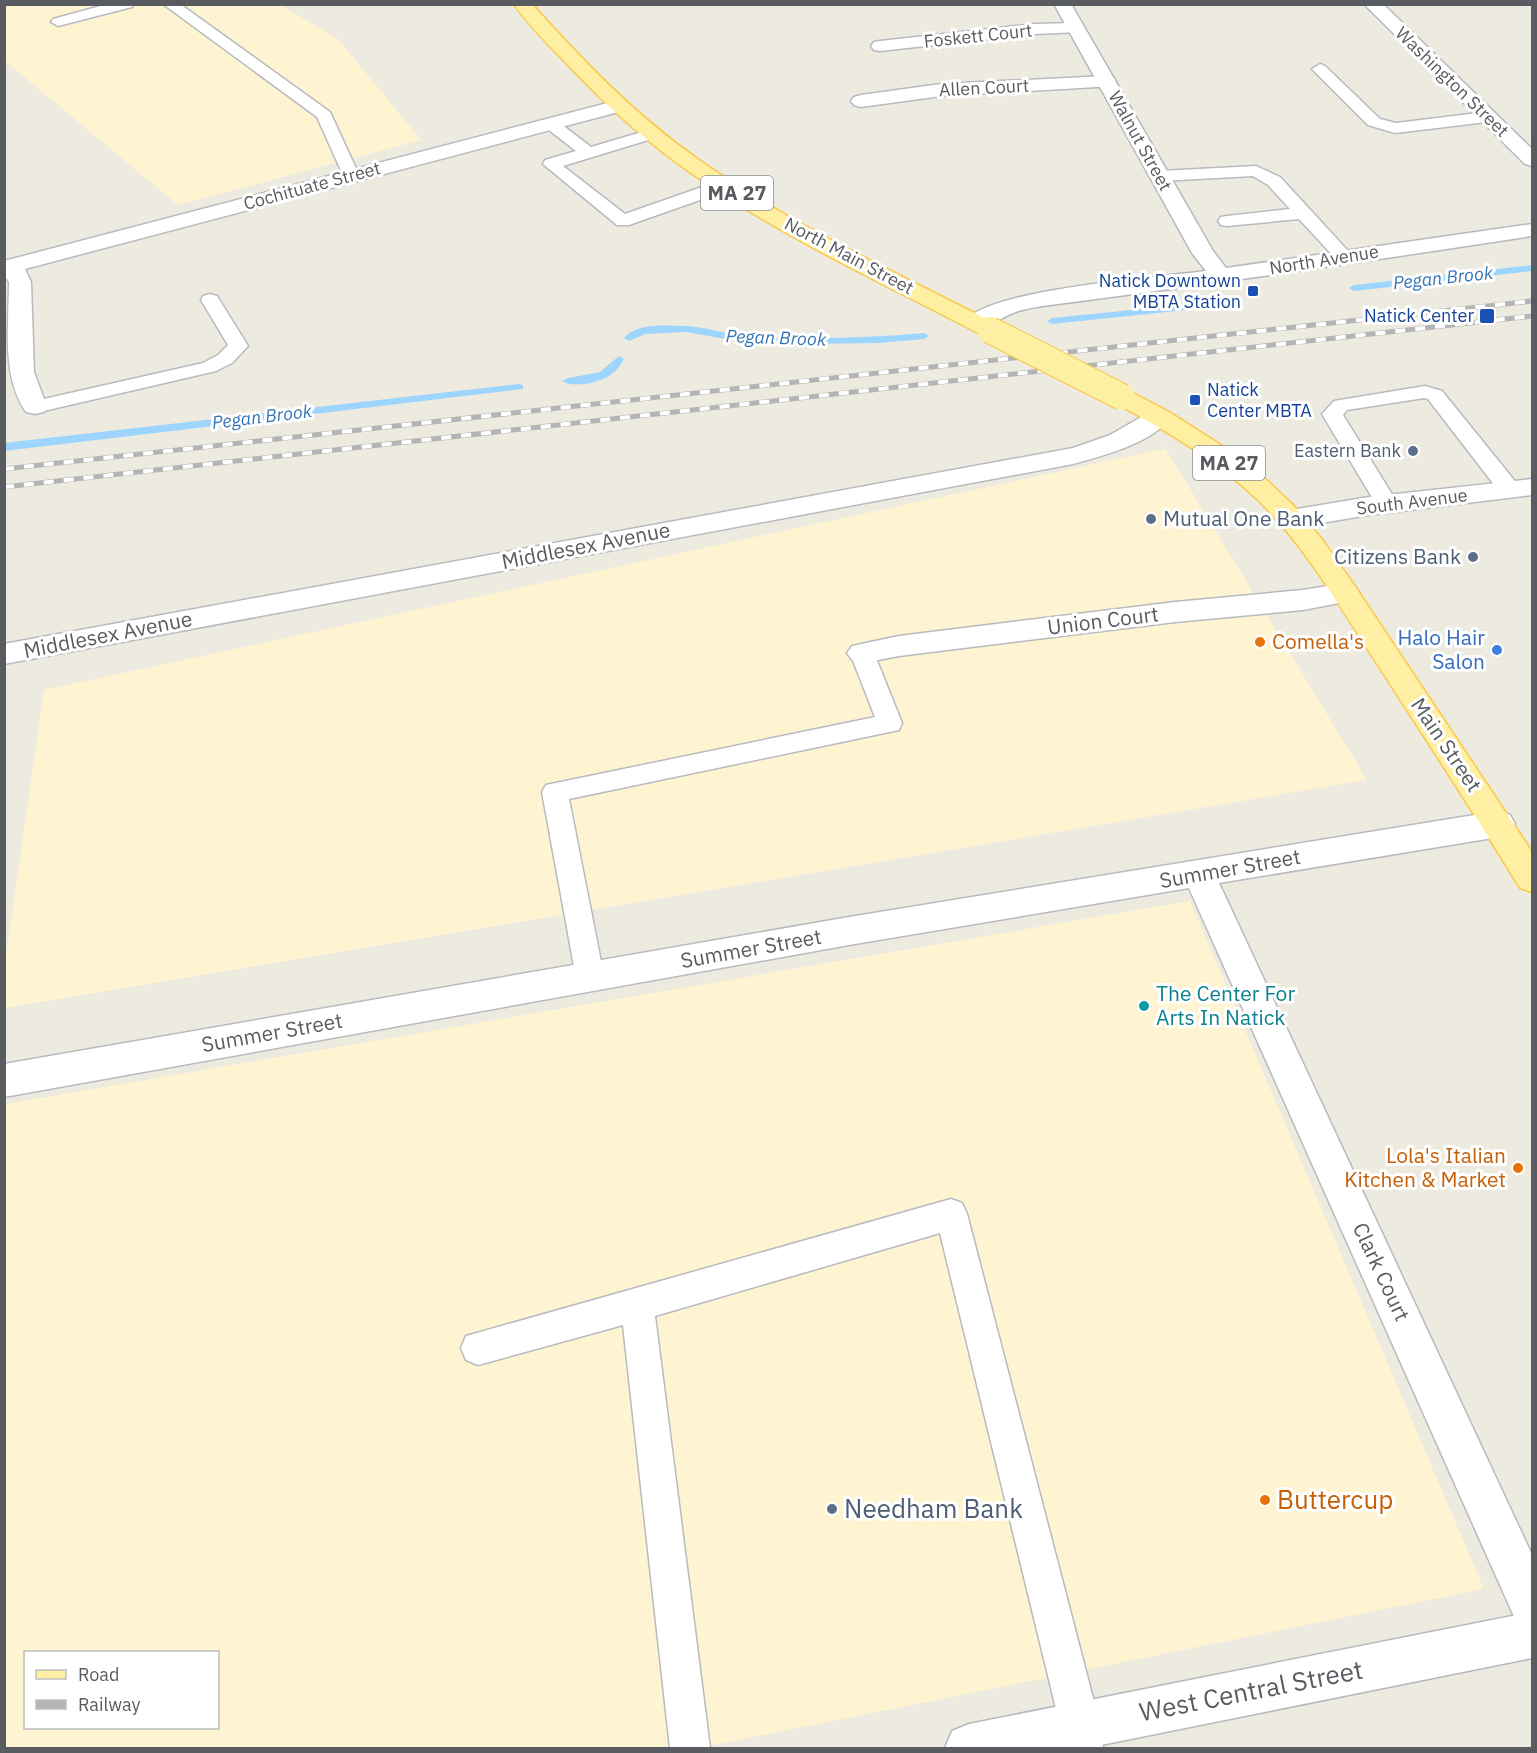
<svg xmlns="http://www.w3.org/2000/svg" width="1537" height="1753" font-family="'IBM Plex Sans',sans-serif">
<rect width="100%" height="100%" fill="#edeadf"/>
<g fill="#fff4d2" fill-rule="evenodd">
<polygon points="4,5 280,5 338,39 421,140 178,205 5,61"/>
<polygon points="1164,446 1367,780 5,1008 5,962 44,690 1164,449"/>
<path d="M 1190,901 L 1484,1589 L 699,1748 L 5,1748 L 5,1104 ZM 26,1652 L 218,1652 L 218,1728 L 26,1728 Z"/>
</g>
<g fill="none" stroke-linecap="round" stroke-linejoin="round">
<g fill="#9dd5ff" fill-rule="evenodd">
<polygon points="1532,265 1532,271 1354,291 1349,288 1354,285"/>
<polygon points="1211,302 1216,305 1215,307 1052,324 1047,321 1052,318"/>
<path d="M 686,326 C 706,327 725,334 745,336 C 805,340 864,338 924,333 L 929,336 L 924,339 L 879,343 L 791,344 L 737,341 L 686,332 L 645,334 L 629,341 L 624,338 C 638,322 666,326 686,326 Z"/>
<path d="M 619,356 L 624,359 C 621,364 617,370 612,374 C 602,382 573,389 562,381 L 568,378 L 600,372 Z"/>
<polygon points="519,384 523,385 523,389 4,451 4,443"/>
</g>
<g stroke="#b7babf" stroke-width="3">
<g id="lane">
<polygon points="108,4 134,4 132,7 58,26 51,22 53,19"/>
<polygon points="163,4 180,4 330,112 359,175 357,179 351,180 343,175 317,117"/>
<polygon points="1320,64 1325,66 1380,119 1396,123 1487,112 1495,117 1487,122 1395,133 1368,125 1312,69"/>
<polygon points="551,119 557,121 591,147 652,129 658,131 660,134 658,137 563,166 625,214 719,181 731,181 733,185 731,189 629,225 617,225 543,164 545,160 576,151 545,127 543,124 545,121"/>
<polygon points="1256,166 1280,177 1349,252 1352,256 1349,260 1337,260 1299,219 1227,226 1221,225 1218,221 1221,217 1227,216 1290,209 1268,185 1253,176 1160,181 1152,176 1160,171"/>
<polygon points="210,294 217,296 248,346 232,363 216,371 35,413 28,411 25,407 28,403 35,401 203,363 218,355 228,345 201,300 203,296"/>
<polygon points="1425,386 1442,391 1518,485 1521,490 1518,495 1510,497 1502,495 1428,399 1424,398 1347,410 1343,415 1398,504 1395,509 1387,511 1379,509 1322,414 1334,401"/>
<polygon points="862,645 870,647 874,653 902,723 899,730 569,799 604,977 600,986 590,989 580,986 576,977 542,792 546,785 875,717 850,653 854,647"/>
<polygon points="951,1199 962,1203 967,1214 1100,1725 1103,1748 1063,1748 1060,1725 940,1233 655,1316 710,1748 670,1748 623,1325 478,1365 466,1360 461,1348 466,1336"/>
</g>
</g>
<g stroke="#b7babf" stroke-width="3">
<g id="street">
<polygon points="1364,4 1383,4 1532,149 1532,166 1525,164"/>
<polygon points="1075,23 1081,24 1084,28 1081,32 1034,34 880,51 874,50 871,46 874,42 880,41 1034,24"/>
<polygon points="1107,76 1114,78 1116,82 1114,86 941,96 861,107 854,105 851,101 854,97 861,95 941,84"/>
<path d="M 619,100 L 626,102 L 629,106 L 626,110 L 25,269 L 31,282 L 34,372 L 47,407 L 44,412 L 35,414 L 26,412 C 1,376 9,324 9,282 L 4,275 L 4,261 Z"/>
<path d="M 1159,409 L 1168,412 L 1171,417 C 1153,443 1102,456 1073,464 L 4,664 L 4,644 L 1073,448 L 1110,435 L 1150,412 Z"/>
<polygon points="1532,479 1532,495 1369,515 1291,528 1282,525 1278,519 1282,513 1291,510 1369,497"/>
<polygon points="1345,583 1355,586 1359,593 1355,600 1303,610 1175,622 899,656 862,663 852,660 847,653 852,646 899,636 1175,602 1303,590"/>
<polygon points="1499,811 1510,815 1515,824 1510,833 1499,837 1219,883 1532,1555 1532,1628 1516,1621 1189,888 849,945 4,1097 4,1064 849,917"/>
</g>
</g>
<g stroke="#b5b9bf" stroke-width="3">
<g id="secondary">
<path d="M 1054,4 L 1071,4 L 1213,251 L 1226,268 L 1532,224 L 1532,236 C 1369,261 1206,285 1042,306 C 1033,308 1022,309 1013,313 C 998,319 984,331 968,327 L 964,322 C 987,289 1162,277 1206,271 L 1192,253 Z"/>
<polygon points="1532,1612 1532,1658 1086,1748 945,1748 952,1731 969,1724"/>
</g>
</g>
<g stroke="#fac84b" stroke-width="3">
<g id="primary">
<path d="M 514,4 L 532,4 C 583,61 636,116 699,160 C 792,226 897,273 998,325 L 1002,330 L 998,335 L 990,337 L 982,335 C 881,282 777,235 684,168 C 642,138 604,103 568,65 C 550,46 529,26 514,4 Z"/>
<path d="M 1122,390 L 1131,392 L 1169,412 L 1224,447 L 1259,473 L 1292,504 L 1324,542 L 1352,582 L 1532,852 L 1532,892 L 1520,888 C 1473,811 1423,735 1374,659 C 1338,604 1304,544 1256,498 C 1214,459 1164,429 1113,402 L 1110,397 L 1113,392 Z"/>
</g>
</g>
<use href="#lane" fill="#fff" fill-rule="evenodd"/>
<use href="#street" fill="#fff" fill-rule="evenodd"/>
<use href="#secondary" fill="#fff" fill-rule="evenodd"/>
<use href="#primary" fill="#ffefa2" fill-rule="evenodd"/>
<g stroke="#b3b4b4" stroke-width="5">
<g id="rail">
<polyline points="4,469 1532,301"/>
<polyline points="4,487 1532,316"/>
</g>
</g>
<use href="#rail" stroke="#fff" stroke-width="4" stroke-dasharray="10" stroke-linecap="butt"/>
<g stroke="#fac84b" stroke-width="28" stroke-linecap="butt">
<polyline id="primary-bridge" points="990,330 1122,397"/>
</g>
<use href="#primary-bridge" stroke="#ffefa2" stroke-width="26"/>
</g>
<g fill="#1a4fb4" stroke="#fff" stroke-width="2">
<rect x="1247" y="285" width="12" height="12" rx="3"/>
<rect x="1479" y="308" width="16" height="16" rx="3"/>
<rect x="1189" y="394" width="12" height="12" rx="3"/>
</g>
<g fill="#5c6f8a" stroke="#fff" stroke-width="2">
<circle cx="1413" cy="451" r="6"/>
<circle cx="1151" cy="519" r="6"/>
<circle cx="1473" cy="557" r="6"/>
<circle cx="832" cy="1509" r="6"/>
</g>
<g fill="#e8710a" stroke="#fff" stroke-width="2">
<circle cx="1260" cy="642" r="6"/>
<circle cx="1518" cy="1168" r="6"/>
<circle cx="1265" cy="1500" r="6"/>
</g>
<circle fill="#3f7fe0" stroke="#fff" stroke-width="2" cx="1497" cy="650" r="6"/>
<circle fill="#0f9aa8" stroke="#fff" stroke-width="2" cx="1144" cy="1006" r="6"/>
<g text-anchor="middle" stroke-width="6" stroke-linejoin="round" paint-order="stroke">
<g font-size="18" fill="#585c61" stroke="#fff">
<text transform="translate(978 36) rotate(-6)" y="6">Foskett Court</text>
<text transform="translate(1452 82) rotate(44)" y="6">Washington Street</text>
<text transform="translate(984 88) rotate(-3)" y="6">Allen Court</text>
<text transform="translate(1140 141) rotate(61)" y="6">Walnut Street</text>
<text transform="translate(312 186) rotate(-15)" y="6">Cochituate Street</text>
<text transform="translate(849 256) rotate(28)" y="6">North Main Street</text>
<text transform="translate(1324 260) rotate(-9)" y="6">North Avenue</text>
<text transform="translate(1412 502) rotate(-7)" y="6">South Avenue</text>
</g>
<g font-size="18" font-style="italic" fill="#3475b7" stroke="#fff">
<text transform="translate(1443 278) rotate(-6)" y="6">Pegan Brook</text>
<text transform="translate(776 338) rotate(2)" y="6">Pegan Brook</text>
<text transform="translate(262 417) rotate(-7)" y="6">Pegan Brook</text>
</g>
<g font-size="18" fill="#164399" stroke="#fff" text-anchor="end">
<text x="1241" y="287">Natick Downtown<tspan x="1241" dy="21">MBTA Station</tspan></text>
<text x="1474" y="322">Natick Center</text>
<text x="1207" y="396" text-anchor="start">Natick<tspan x="1207" dy="21">Center MBTA</tspan></text>
</g>
<g font-size="18" fill="#4e5e75" stroke="#fff" text-anchor="end">
<text x="1401" y="457">Eastern Bank</text>
</g>
<g fill="#fff" stroke="#8a8d90" stroke-width="1.5">
<rect x="701" y="176" width="72" height="34" rx="4.5"/>
<rect x="1193" y="446" width="72" height="34" rx="4.5"/>
</g>
<g font-size="20" font-weight="bold" fill="#585c61">
<text x="737" y="200">MA 27</text>
<text x="1229" y="470">MA 27</text>
</g>
<g font-size="21" fill="#4e5e75" stroke="#fff" text-anchor="start">
<text x="1163" y="526">Mutual One Bank</text>
<text x="1461" y="564" text-anchor="end">Citizens Bank</text>
</g>
<g font-size="21" fill="#585c61" stroke="#fff">
<text transform="translate(586 546) rotate(-11)" y="7">Middlesex Avenue</text>
<text transform="translate(1103 621) rotate(-7)" y="7">Union Court</text>
<text transform="translate(108 635) rotate(-11)" y="7">Middlesex Avenue</text>
<text transform="translate(1446 745) rotate(56)" y="7">Main Street</text>
<text transform="translate(1230 869) rotate(-10)" y="7">Summer Street</text>
<text transform="translate(751 949) rotate(-10)" y="7">Summer Street</text>
<text transform="translate(272 1033) rotate(-10)" y="7">Summer Street</text>
<text transform="translate(1381 1272) rotate(65)" y="7">Clark Court</text>
</g>
<g font-size="21" fill="#366cbe" stroke="#fff" text-anchor="end">
<text x="1485" y="645">Halo Hair<tspan x="1485" dy="24">Salon</tspan></text>
</g>
<g font-size="21" fill="#c56008" stroke="#fff" text-anchor="start">
<text x="1272" y="649">Comella's</text>
<text x="1506" y="1163" text-anchor="end">Lola's Italian<tspan x="1506" dy="24">Kitchen &amp; Market</tspan></text>
</g>
<g font-size="21" fill="#0d838f" stroke="#fff" text-anchor="start">
<text x="1156" y="1001">The Center For<tspan x="1156" dy="24">Arts In Natick</tspan></text>
</g>
<g font-size="26" fill="#c56008" stroke="#fff" text-anchor="start">
<text x="1277" y="1509">Buttercup</text>
</g>
<g font-size="26" fill="#4e5e75" stroke="#fff" text-anchor="start">
<text x="844" y="1518">Needham Bank</text>
</g>
<g font-size="26" fill="#585c61" stroke="#fff">
<text transform="translate(1251 1691) rotate(-11)" y="9">West Central Street</text>
</g>
</g>
<rect width="1537" height="1753" fill="none" stroke="#585c61" stroke-width="12"/>
<rect x="24" y="1651" width="195" height="78" fill="#ffffff" stroke="#bcbec0" stroke-width="1.5"/>
<rect x="36" y="1670" width="30" height="9" fill="#ffefa2" stroke="#bcbec0" stroke-width="1.5"/>
<text x="78" y="1681" font-size="18" fill="#585c61">Road</text>
<rect x="36" y="1700" width="30" height="9" fill="#b3b4b4" stroke="#bcbec0" stroke-width="1.5"/>
<text x="78" y="1711" font-size="18" fill="#585c61">Railway</text>
</svg>
